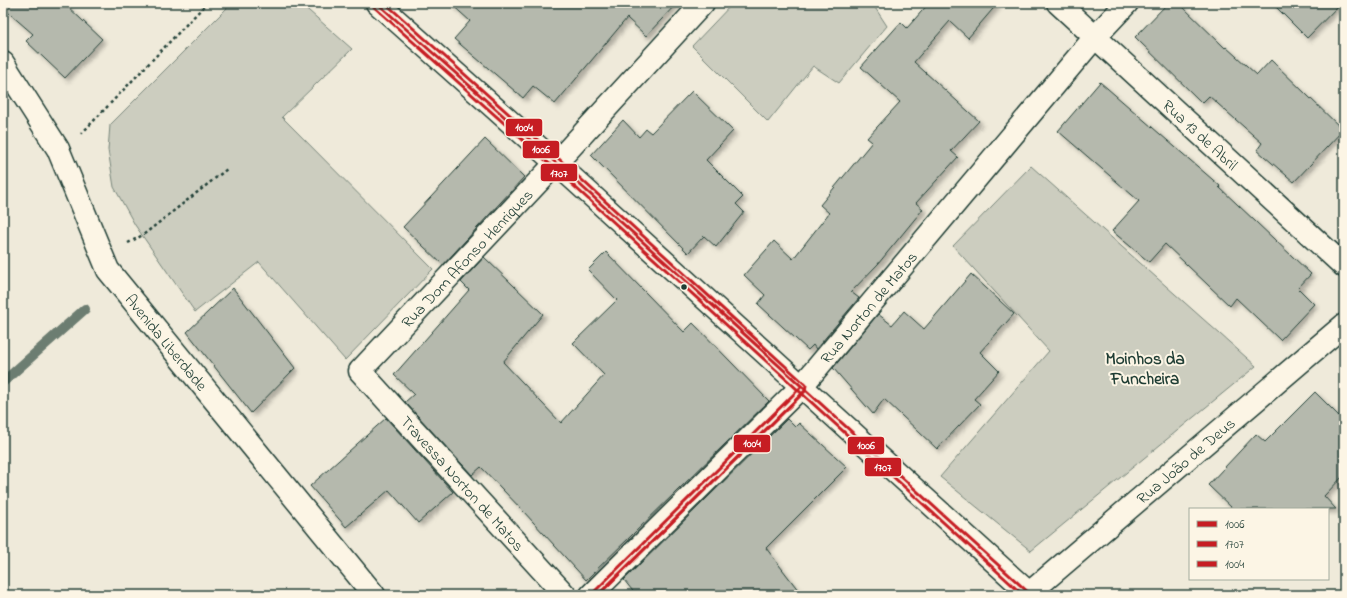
<svg xmlns="http://www.w3.org/2000/svg" width="1347" height="598" font-family="'Indie Flower',sans-serif">
<defs>
<filter id="shadow"><feDropShadow dx="3.5" dy="3.5" stdDeviation="2" flood-color="#0004"/></filter>
</defs>
<rect width="100%" height="100%" fill="#efeada"/>
<filter id="ink" filterUnits="userSpaceOnUse"><feTurbulence type="fractalNoise" baseFrequency=".025" numOctaves="2"/><feDisplacementMap in="SourceGraphic" scale="8" xChannelSelector="R" yChannelSelector="G"/><feConvolveMatrix kernelMatrix="1 2 1 2 8 2 1 2 1" color-interpolation-filters="sRGB"/></filter>
<g filter="url(#ink)">
<g fill="#cccdbf" stroke="#76857a">
<polygon points="232,3 300,3 352,49 282,117 433,269 345,360 259,262 195,312 135,225 114,187 108,150 110,125"/>
<polygon points="733,3 872,3 887,26 839,83 813,66 768,122 692,46"/>
<polygon points="1031,166 1256,366 1031,551 940,477 1049,351 953,246"/>
</g>
<g fill="none" stroke-linecap="round" stroke-linejoin="round">
<polyline stroke="#6c7d71" stroke-width="10" points="3,382 85,309"/>
</g>
<g fill="#b5b9ad" stroke="#1f3d34" filter="url(#shadow)">
<polygon points="3,3 64,3 102,39 65,78 26,41 33,34 3,8"/>
<polygon points="450,3 677,3 646,36 627,18 555,104 533,86 523,98 454,39 470,21"/>
<polygon points="929,3 998,3 968,38 950,21 914,62 979,121 951,151 958,157 916,203 923,209 878,264 851,292 859,298 816,349 813,345 808,350 758,304 765,295 744,275 774,241 793,259 829,213 820,205 872,142 867,138 900,102 861,67 901,22 907,28"/>
<polygon points="1168,3 1179,3 1225,48 1226,47 1257,75 1271,60 1343,130 1294,182 1257,150 1262,143 1209,96 1202,103 1135,37"/>
<polygon points="1272,3 1341,3 1307,38"/>
<polygon points="1100,82 1220,186 1219,187 1311,274 1298,288 1314,304 1280,340 1236,298 1230,306 1165,244 1149,262 1112,231 1139,201 1058,131"/>
<polygon points="692,91 733,131 706,160 743,197 736,204 744,212 716,247 704,236 688,253 591,155 623,120 639,137 646,129 651,133"/>
<polygon points="485,139 524,177 443,265 403,227"/>
<polygon points="606,252 684,332 693,323 769,401 586,580 523,511 481,467 472,475 405,402 414,394 394,375 469,290 461,282 484,257 543,314 503,362 561,423 604,375 573,343 617,300 588,270"/>
<polygon points="971,274 1014,314 980,352 999,371 974,399 980,404 937,449 884,399 873,414 833,368 878,314 892,325 904,311 924,329"/>
<polygon points="233,288 295,368 251,413 187,332"/>
<polygon points="1315,392 1344,421 1344,475 1324,496 1336,509 1233,509 1208,485 1256,434 1265,442"/>
<polygon points="386,418 453,492 418,523 389,490 346,527 310,486"/>
<polygon points="787,419 795,427 799,423 847,467 766,548 802,595 636,595 624,580"/>
</g>
<g fill="none" stroke-linecap="round" stroke-linejoin="round">
<g stroke="#1f3d34" stroke-width="25">
<g id="minor">
<polyline points="377,3 556,163 1031,595"/>
<path id="s1" d="M 1058,3 L 1344,266"/>
<path id="s2" d="M 3,63 L 58,149 L 108,270 L 374,595"/>
<path id="s3" d="M 565,595 L 360,371 L 556,163 L 703,3"/>
<path id="s4" d="M 591,595 L 801,387 L 1095,37 L 1127,3"/>
<path id="s5" d="M 1027,595 L 1344,325"/>
</g>
</g>
<g stroke="#1f3d34" stroke-width="2.5" stroke-dasharray="3 3" stroke-linecap="butt">
<polyline points="81,134 207,3"/>
<polyline points="128,243 143,235 227,169"/>
</g>
<use href="#minor" stroke="#fcf5e5" stroke-width="22"/>
<g stroke="#fcf5e5" stroke-width="6">
<g id="bus-1">
<polyline points="377,3 556,163 1029,593"/>
<polyline points="591,595 801,387"/>
</g>
</g>
<g stroke="#fcf5e5" stroke-width="6">
<g id="bus-2">
<polyline points="374,7 553,167 1022,594"/>
<polyline points="598,595 805,391"/>
</g>
</g>
<g stroke="#fcf5e5" stroke-width="6">
<polyline id="bus-3" points="385,3 559,159 806,385 805,391 598,595"/>
</g>
<use href="#bus-1" stroke="#c61d23" stroke-width="3"/>
<use href="#bus-2" stroke="#c61d23" stroke-width="3"/>
<use href="#bus-3" stroke="#c61d23" stroke-width="3"/>
</g>
</g>
<circle fill="#1f3d34" stroke="#fcf5e5" stroke-width="1.5" cx="684" cy="287" r="3.5"/>
<g text-anchor="middle" stroke-width="4" stroke-linejoin="round" paint-order="stroke">
<g font-size="16" fill="#1f3d34" stroke="#fcf5e5">
<text dy="6" stroke="none"><textPath href="#s1" startOffset="194">Rua 13 de Abril</textPath></text>
<text dy="6" stroke="none"><textPath href="#s3" startOffset="459">Rua Dom Afonso Henriques</textPath></text>
<text dy="6" stroke="none"><textPath href="#s4" startOffset="400">Rua Norton de Matos</textPath></text>
<text dy="6" stroke="none"><textPath href="#s2" startOffset="326">Avenida Liberdade</textPath></text>
<text dy="6" stroke="none"><textPath href="#s5" startOffset="208">Rua João de Deus</textPath></text>
<text transform="translate(463 483) rotate(48)" y="6">Travessa Norton de Matos</text>
</g>
<g font-size="17" font-weight="bold" fill="#1f3d34" stroke="#fcf5e5">
<text x="1145" y="364">Moinhos da<tspan x="1145" dy="20">Funcheira</tspan></text>
</g>
</g>
<g stroke="#fcf5e5" stroke-width="1.5">
<rect x="505" y="118" width="38" height="19" rx="4" fill="#c61d23"/>
<rect x="522" y="140" width="38" height="19" rx="4" fill="#c61d23"/>
<rect x="540" y="163" width="38" height="19" rx="4" fill="#c61d23"/>
<rect x="733" y="434" width="38" height="19" rx="4" fill="#c61d23"/>
<rect x="847" y="436" width="38" height="19" rx="4" fill="#c61d23"/>
<rect x="864" y="457" width="38" height="20" rx="4" fill="#c61d23"/>
</g>
<g font-size="11" text-anchor="middle" font-weight="bold" fill="#fff">
<text x="524" y="131">1004</text>
<text x="541" y="153">1006</text>
<text x="559" y="177">1707</text>
<text x="752" y="447">1004</text>
<text x="866" y="449">1006</text>
<text x="883" y="471">1707</text>
</g>
<rect width="1347" height="598" fill="none" stroke="#fcf5e5" stroke-width="16"/>
<rect x="8" y="8" width="1331" height="582" fill="none" stroke="#1f3d34" stroke-width="1.5" filter="url(#ink)"/>
<rect x="1189" y="508" width="140" height="72" fill="#fcf5e5" stroke="#a4ab9e"/>
<rect x="1197" y="521" width="20" height="6" fill="#c61d23" stroke="#a4ab9e"/>
<text x="1225" y="528" font-size="12" fill="#1f3d34">1006</text>
<rect x="1197" y="541" width="20" height="6" fill="#c61d23" stroke="#a4ab9e"/>
<text x="1225" y="548" font-size="12" fill="#1f3d34">1707</text>
<rect x="1197" y="561" width="20" height="6" fill="#c61d23" stroke="#a4ab9e"/>
<text x="1225" y="568" font-size="12" fill="#1f3d34">1004</text>
</svg>
